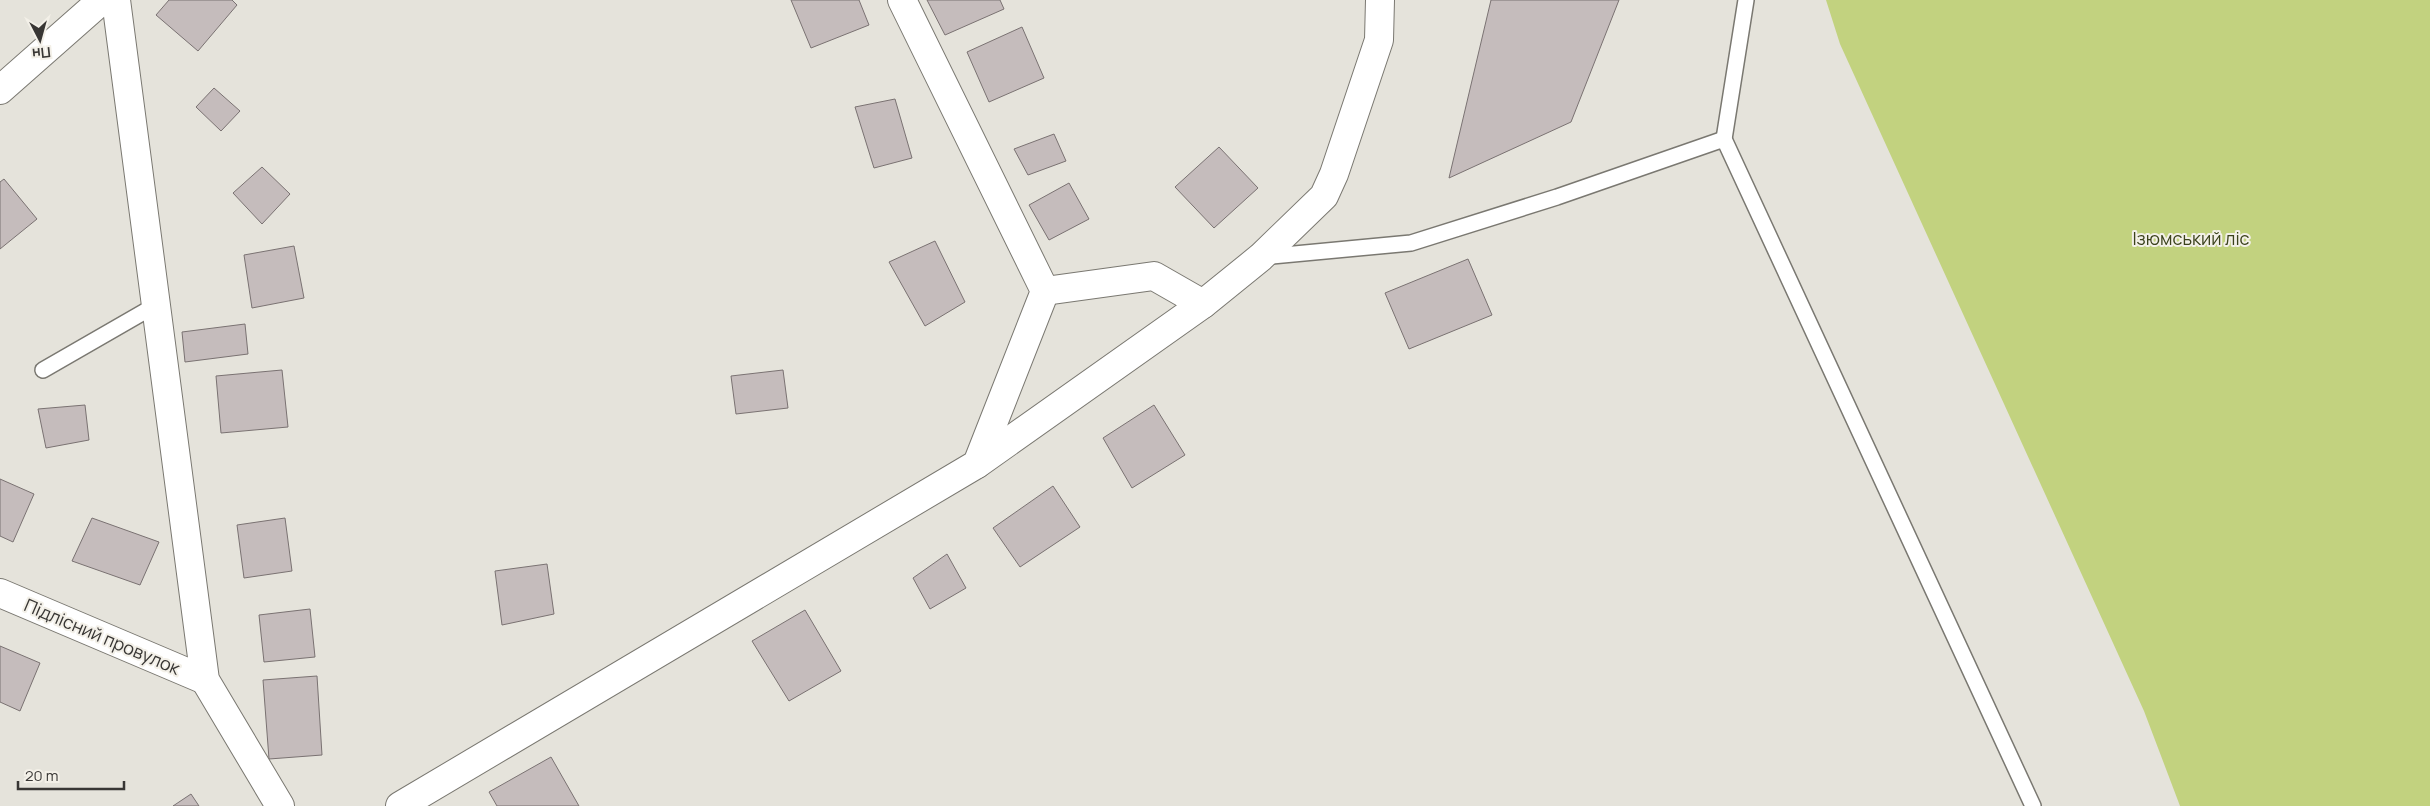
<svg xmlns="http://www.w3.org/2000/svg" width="2430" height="806" font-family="Manrope,sans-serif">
<rect width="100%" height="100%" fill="#e5e3db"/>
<polygon fill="#c2d27f" points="1826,0 2430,0 2430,806 2180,806 2144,711 1840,44"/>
<g fill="#c5bcbc" stroke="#7a7272">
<polygon points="169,0 232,0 237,5 198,51 156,15"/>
<polygon points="791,0 859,0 869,25 811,48"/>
<polygon points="927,0 1000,0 1004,9 945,35"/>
<polygon points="1491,0 1619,0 1571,122 1449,178"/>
<polygon points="1022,27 1044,78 989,102 967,52"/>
<polygon points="214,88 240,111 221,131 196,107"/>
<polygon points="895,99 912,158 874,168 855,107"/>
<polygon points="1054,134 1066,161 1028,175 1014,149"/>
<polygon points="1219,147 1258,188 1214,228 1175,187"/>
<polygon points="262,167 290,194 262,224 233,193"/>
<polygon points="4,179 37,219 0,249 0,182"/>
<polygon points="1069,183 1089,219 1049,240 1029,205"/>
<polygon points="935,241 965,302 925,326 889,262"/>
<polygon points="294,246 304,298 252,308 244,255"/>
<polygon points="1468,259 1492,315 1409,349 1385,293"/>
<polygon points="245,324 248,354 185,362 182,332"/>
<polygon points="282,370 288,427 221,433 216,376"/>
<polygon points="783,370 788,408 736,414 731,376"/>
<polygon points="85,405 89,440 46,448 38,409"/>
<polygon points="1154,405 1185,455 1132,488 1103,438"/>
<polygon points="0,479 34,494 13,542 0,536"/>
<polygon points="1053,486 1080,527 1020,567 993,528"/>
<polygon points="92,518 159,542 140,585 72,561"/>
<polygon points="285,518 292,571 244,578 237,525"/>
<polygon points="947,554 966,588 930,609 913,578"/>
<polygon points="547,564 554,614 502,625 495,571"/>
<polygon points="310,609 315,657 264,662 259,615"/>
<polygon points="805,610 841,671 789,701 752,641"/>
<polygon points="0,646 40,663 20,711 0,702"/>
<polygon points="317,676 322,755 269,759 263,680"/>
<polygon points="551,757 579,806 497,806 489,792"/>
<polygon points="191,794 199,806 173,806"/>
</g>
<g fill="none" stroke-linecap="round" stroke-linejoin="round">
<g stroke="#7a7871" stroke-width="18">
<g id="service">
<polyline points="1724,139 1746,0"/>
<polyline points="1262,257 1411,243 1557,197 1724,139 2033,806"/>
<polyline points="43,370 156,305"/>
</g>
</g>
<g stroke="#7a7871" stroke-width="30">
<g id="minor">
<polyline points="116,0 205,680 280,806"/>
<polyline points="0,90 102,0"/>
<polyline points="1045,291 1154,276 1203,304 1261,257 1324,196 1334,174 1379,40 1380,0"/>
<polyline points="977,464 1203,304"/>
<polyline points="0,593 205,680"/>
<polyline points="400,806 977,464 1045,291 902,0"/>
</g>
</g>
<use href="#service" stroke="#fff" stroke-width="15"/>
<use href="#minor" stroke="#fff" stroke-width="28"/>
</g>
<g text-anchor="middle" stroke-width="4" stroke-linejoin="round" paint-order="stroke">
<g font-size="18" fill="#3b421c" stroke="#f3f0e8">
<text x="2191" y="245">Ізюмський ліс</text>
</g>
<g font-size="18" fill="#383634" stroke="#f3f0e8">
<text transform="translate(102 637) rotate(23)" y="6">Підлісний провулок</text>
</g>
</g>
<g transform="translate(40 40) rotate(174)" stroke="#f3f0e8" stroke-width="4" paint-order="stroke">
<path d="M0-4L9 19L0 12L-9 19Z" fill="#383634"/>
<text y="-8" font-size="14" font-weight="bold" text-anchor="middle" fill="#383634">Пн</text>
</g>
<path d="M18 781v8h106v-8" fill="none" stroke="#383634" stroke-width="2.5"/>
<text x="25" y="781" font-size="15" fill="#383634" stroke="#f3f0e8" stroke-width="4" paint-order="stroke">20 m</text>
</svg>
